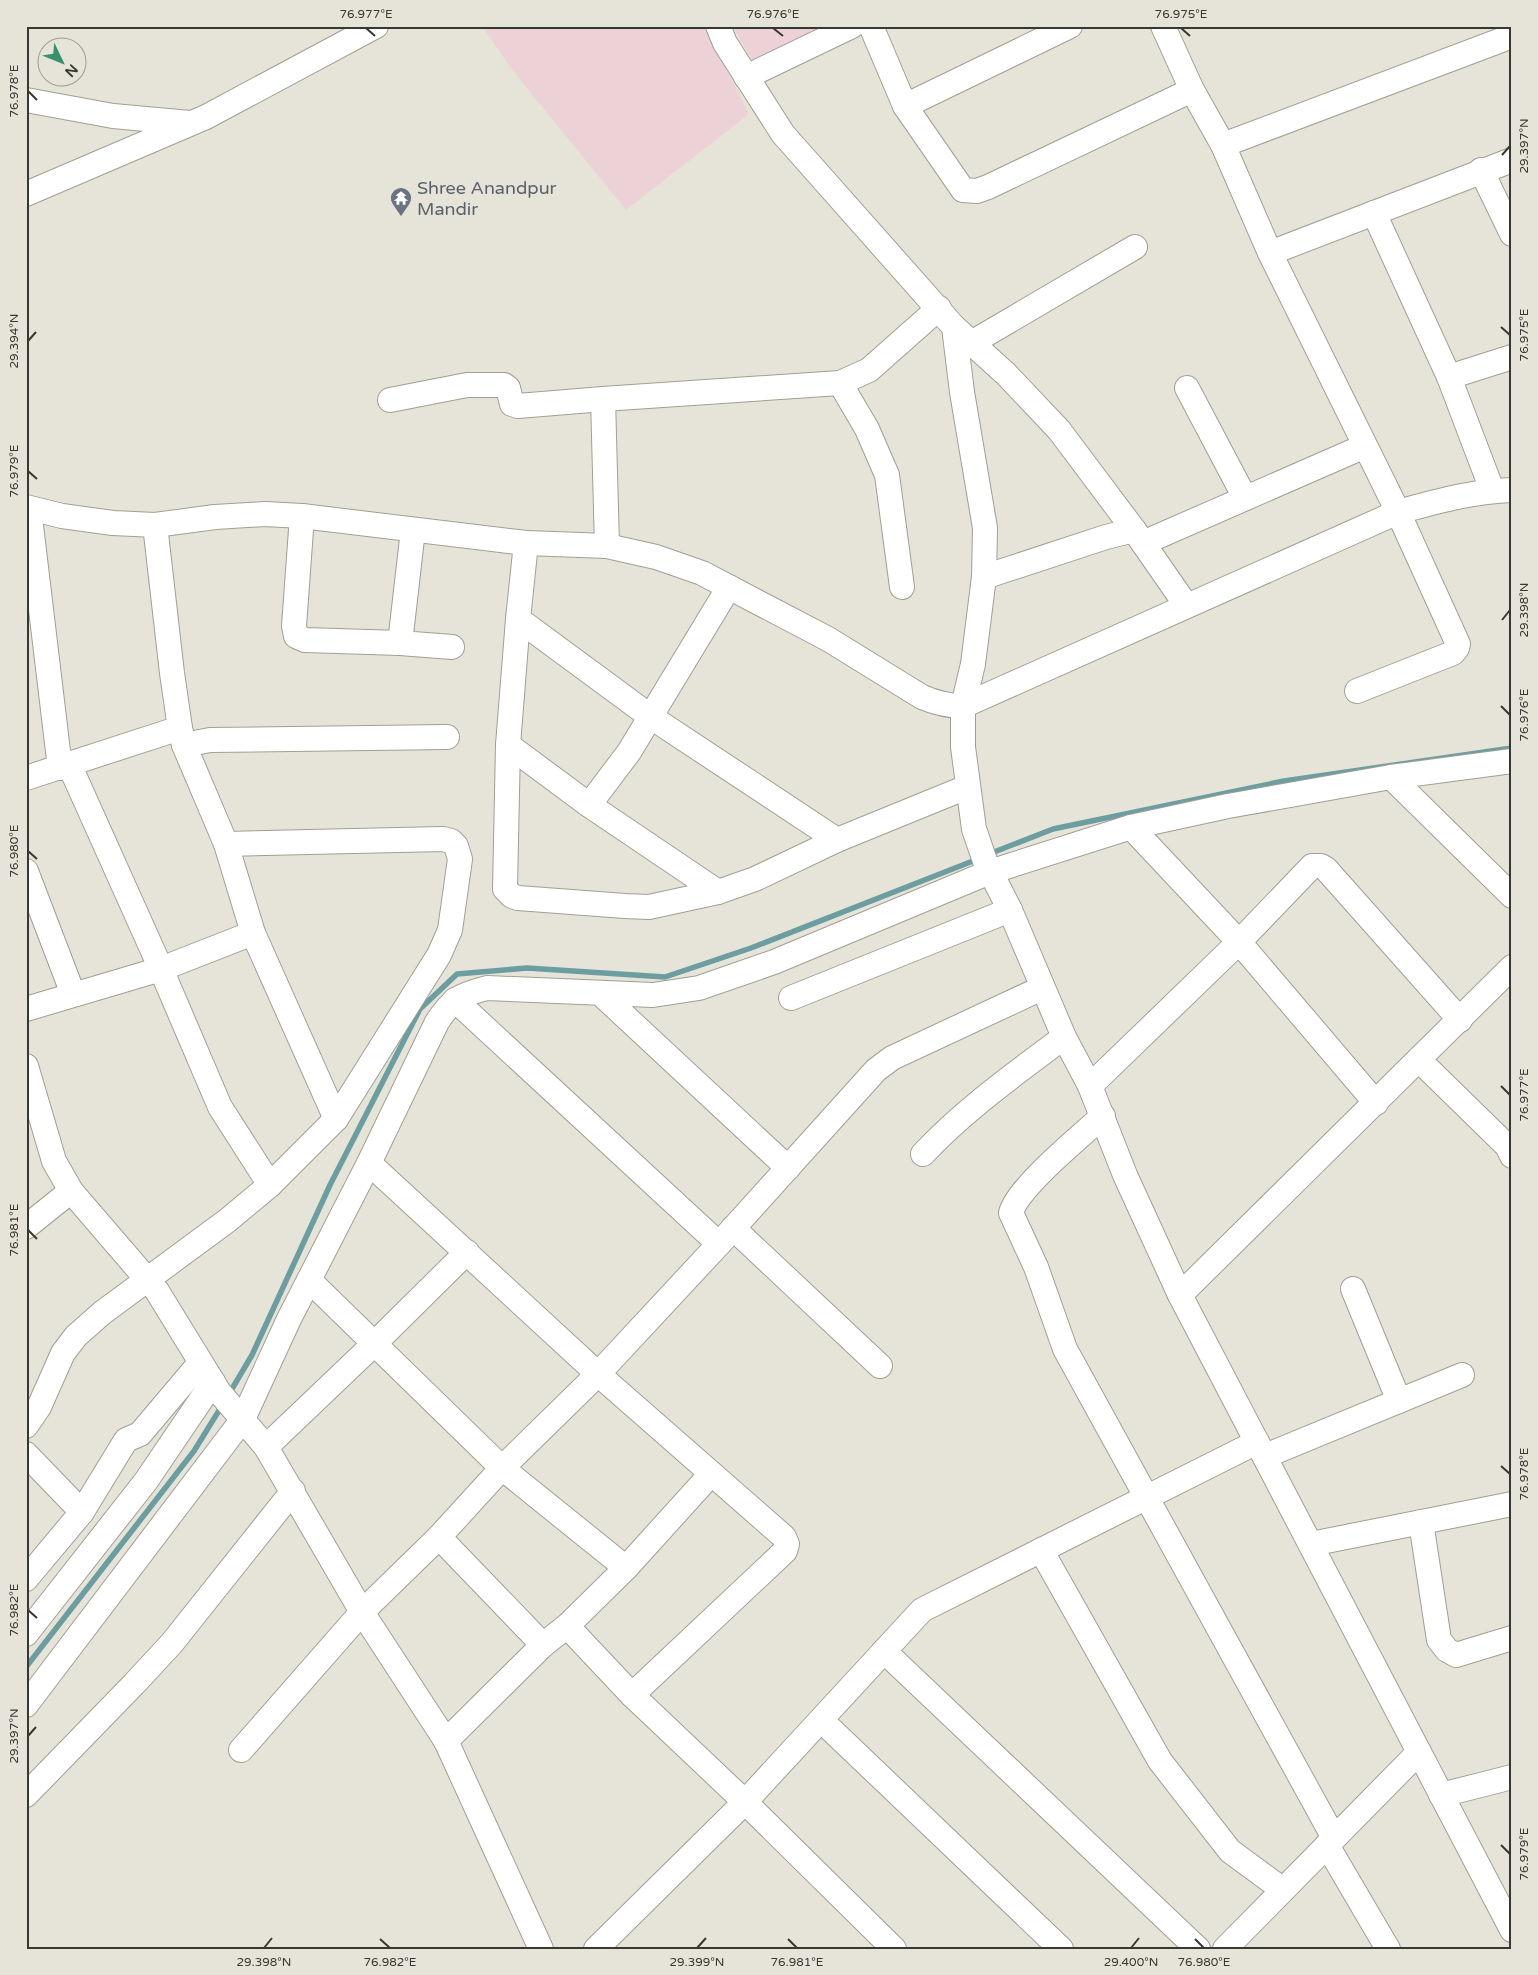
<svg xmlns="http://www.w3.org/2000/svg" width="1538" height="1975" font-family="'Varela Round',sans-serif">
<rect width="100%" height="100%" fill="#e6e4d8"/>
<g fill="#ecd2d6">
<polygon points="482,26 705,26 749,114 626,210 513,71"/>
<polygon points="732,26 821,26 754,63"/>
</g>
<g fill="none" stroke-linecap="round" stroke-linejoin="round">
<g stroke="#6c9da1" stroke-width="5.5">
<polyline points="989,854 1053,829 1284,781 1512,748"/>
<polyline points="229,1394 252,1355 330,1185 420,1009 457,974 527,968 665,977 751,948 978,859"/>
<polyline points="26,1667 194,1451 223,1404"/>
</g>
<g stroke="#a19f94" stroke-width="26">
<g id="minor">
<polyline points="718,26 725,43 783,134 954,327 1006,374 1059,430 1134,530 1186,605"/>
<polyline points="871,26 905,106 963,190 977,191 988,187 1192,90"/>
<polyline points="1163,26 1192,90 1223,145 1270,253 1398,512 1458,644 1457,648 1453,653 1357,691"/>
<polyline points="746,77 852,26"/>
<polyline points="26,100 113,116 190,123"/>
<polyline points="905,106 1070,26"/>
<polyline points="1223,145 1512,36"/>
<polyline points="1481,170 1512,234"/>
<polyline points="26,194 206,117 376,26"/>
<polyline points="1374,213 1449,377 1492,490"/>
<polyline points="1270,253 1512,160"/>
<polyline points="954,327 962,392 985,528 984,577 973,664 963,706 963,747 974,829 985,861 1010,910 1064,1037 1090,1086 1125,1175 1180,1295 1512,1930"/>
<polyline points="973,342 1135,247"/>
<polyline points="1449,377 1512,357"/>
<polyline points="840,383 867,429 887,475 902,587"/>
<polyline points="1187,388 1245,498"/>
<polyline points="603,399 607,546"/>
<polyline points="390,400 467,385 504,385 508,388 512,404 518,406 603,399 840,383 869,370 939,308"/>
<path d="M 26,507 L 62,516 L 113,523 L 155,525 L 215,517 L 265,514 L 302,516 L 526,543 L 607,546 L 656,557 L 702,573 L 828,639 L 922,697 C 936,703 948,706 963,706 L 1398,512 C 1435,502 1473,491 1512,490"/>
<polyline points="29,509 60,768"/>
<polyline points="302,516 294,626 296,636 305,640 400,643"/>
<polyline points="155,525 172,673 180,728 184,745 226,844 253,933 336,1119"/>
<polyline points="413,530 400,643 452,647"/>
<polyline points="526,543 518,619 508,745 505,889 512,896 518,898 625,906 649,907 718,892 755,879 837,840 967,787"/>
<polyline points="1143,543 1365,446"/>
<polyline points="984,577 1106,537 1134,530"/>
<polyline points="518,619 651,717 837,840"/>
<polyline points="184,745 210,740 447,737"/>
<polyline points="508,745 589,805 718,892"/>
<polyline points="69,764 161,969 220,1107 270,1185"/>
<polyline points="1391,777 1512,896"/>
<polyline points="26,778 180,728"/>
<polyline points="589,805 629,752 729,587"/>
<polyline points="1131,827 1239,942 1376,1103"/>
<polyline points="26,871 73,994"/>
<polyline points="601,994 788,1168"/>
<polyline points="791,998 1010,910"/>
<polyline points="455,1000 719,1244"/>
<polyline points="26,1009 161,969 253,933"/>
<polyline points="1419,1060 1507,1146 1512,1156"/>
<polyline points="26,1066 54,1161 71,1191 157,1291 219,1392 266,1447 362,1612 446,1741 541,1949"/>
<polyline points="1090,1086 1239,942 1312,866 1321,866 1326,869 1460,1020"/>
<path d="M 1103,1116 C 1081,1136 1017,1188 1011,1213 L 1036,1267 L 1065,1349 L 1334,1838"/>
<path d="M 923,1154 C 965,1109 1015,1074 1064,1037"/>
<polyline points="369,1163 598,1374 784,1537 787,1544 785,1551 632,1695"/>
<polyline points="26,1227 71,1191"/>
<polyline points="733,1228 880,1366"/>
<polyline points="309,1280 502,1468 626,1568"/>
<polyline points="1353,1289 1399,1401"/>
<polyline points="1180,1295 1512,967"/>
<polyline points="26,1426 39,1407 63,1353 76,1336 102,1313 228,1220 270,1185 336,1119 439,955 450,930 460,859 456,846 451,841 443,839 226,844"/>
<polyline points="266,1447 374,1344 467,1252"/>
<polyline points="26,1454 82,1512"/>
<polyline points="1265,1456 1462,1375"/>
<polyline points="1421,1522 1439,1640 1447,1650 1456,1655 1512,1638"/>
<polyline points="439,1537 543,1645"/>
<polyline points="1311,1544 1512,1504"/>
<polyline points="1041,1550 1160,1761 1230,1851 1283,1890"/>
<polyline points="26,1579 82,1512 126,1440 140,1434 200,1363"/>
<polyline points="567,1626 632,1695 745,1802 894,1949"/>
<polyline points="26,1634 146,1481 213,1382"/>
<polyline points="884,1651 1198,1949"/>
<path d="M 26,1705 L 243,1419 L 289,1319 L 369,1163 L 437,1022 C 452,999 460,995 487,988 L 653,995 L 699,988 L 774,962 L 990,872 L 1131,827 L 1228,806 L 1391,777 L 1512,761"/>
<polyline points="821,1720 1061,1949"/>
<polyline points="446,1741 543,1645 567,1626 626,1568 711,1474"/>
<polyline points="241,1750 362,1612 439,1537 502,1468 598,1374 719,1244 876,1070 892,1058 1042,988"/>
<polyline points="26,1795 134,1684 172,1643 293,1491"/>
<polyline points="1441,1795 1512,1777"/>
<polyline points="1327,1845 1388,1949"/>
<polyline points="596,1949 745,1802 922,1610 1257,1442"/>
<polyline points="1225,1949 1419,1752"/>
</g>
</g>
<use href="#minor" stroke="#fff" stroke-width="24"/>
</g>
<path fill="none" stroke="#383833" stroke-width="2" d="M 366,28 L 375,36M 773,28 L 783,36M 1181,28 L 1190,36M 28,91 L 37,100M 1502,155 L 1510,146M 1501,327 L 1510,335M 28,341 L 36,332M 28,471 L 37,479M 1502,620 L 1510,610M 1501,706 L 1510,715M 28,851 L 37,859M 1501,1086 L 1510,1095M 28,1230 L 37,1239M 1501,1466 L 1510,1474M 28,1610 L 37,1618M 28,1736 L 36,1727M 1501,1845 L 1510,1854M 380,1939 L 390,1948M 788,1939 L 797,1948M 1195,1939 L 1204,1948M 264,1948 L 272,1938M 697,1948 L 706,1938M 1131,1948 L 1139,1938"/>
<defs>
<g id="temple-pin" transform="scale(1.125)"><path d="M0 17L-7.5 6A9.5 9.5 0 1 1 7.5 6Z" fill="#6b7280" stroke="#e6e4d8"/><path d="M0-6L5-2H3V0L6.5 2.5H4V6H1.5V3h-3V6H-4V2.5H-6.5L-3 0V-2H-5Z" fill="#fff"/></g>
</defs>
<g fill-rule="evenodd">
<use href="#temple-pin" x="401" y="198"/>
</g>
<g text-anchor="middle" stroke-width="5" stroke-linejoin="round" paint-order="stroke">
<g font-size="18" fill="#5b616d" stroke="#e6e4d8" text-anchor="start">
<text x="417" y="194">Shree Anandpur<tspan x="417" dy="21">Mandir</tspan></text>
</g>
</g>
<rect width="1538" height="1975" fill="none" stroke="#e6e4d8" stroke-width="55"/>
<g transform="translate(62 62) rotate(133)"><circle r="24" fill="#e6e4d8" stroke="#a09f96"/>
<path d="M0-4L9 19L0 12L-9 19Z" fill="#379269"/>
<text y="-8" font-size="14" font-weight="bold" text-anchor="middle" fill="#383833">N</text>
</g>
<rect x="28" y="28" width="1482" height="1920" fill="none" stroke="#383833" stroke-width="2"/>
<g font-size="12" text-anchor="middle" fill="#383833">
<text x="366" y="18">76.977°E</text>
<text x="773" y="18">76.976°E</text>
<text x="1181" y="18">76.975°E</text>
<text transform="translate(14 91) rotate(-90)" y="4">76.978°E</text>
<text transform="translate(1524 146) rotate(-90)" y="4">29.397°N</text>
<text transform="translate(1524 335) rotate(-90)" y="4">76.975°E</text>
<text transform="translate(14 341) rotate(-90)" y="4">29.394°N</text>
<text transform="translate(14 471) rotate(-90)" y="4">76.979°E</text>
<text transform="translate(1524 610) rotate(-90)" y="4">29.398°N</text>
<text transform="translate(1524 715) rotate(-90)" y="4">76.976°E</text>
<text transform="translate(14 851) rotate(-90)" y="4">76.980°E</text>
<text transform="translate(1524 1095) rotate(-90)" y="4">76.977°E</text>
<text transform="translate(14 1230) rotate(-90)" y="4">76.981°E</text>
<text transform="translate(1524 1474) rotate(-90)" y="4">76.978°E</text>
<text transform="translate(14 1610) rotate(-90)" y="4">76.982°E</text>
<text transform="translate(14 1736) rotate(-90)" y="4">29.397°N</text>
<text transform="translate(1524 1854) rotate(-90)" y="4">76.979°E</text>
<text x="264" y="1966">29.398°N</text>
<text x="390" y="1966">76.982°E</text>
<text x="697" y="1966">29.399°N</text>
<text x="797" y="1966">76.981°E</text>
<text x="1131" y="1966">29.400°N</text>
<text x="1204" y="1966">76.980°E</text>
</g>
</svg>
